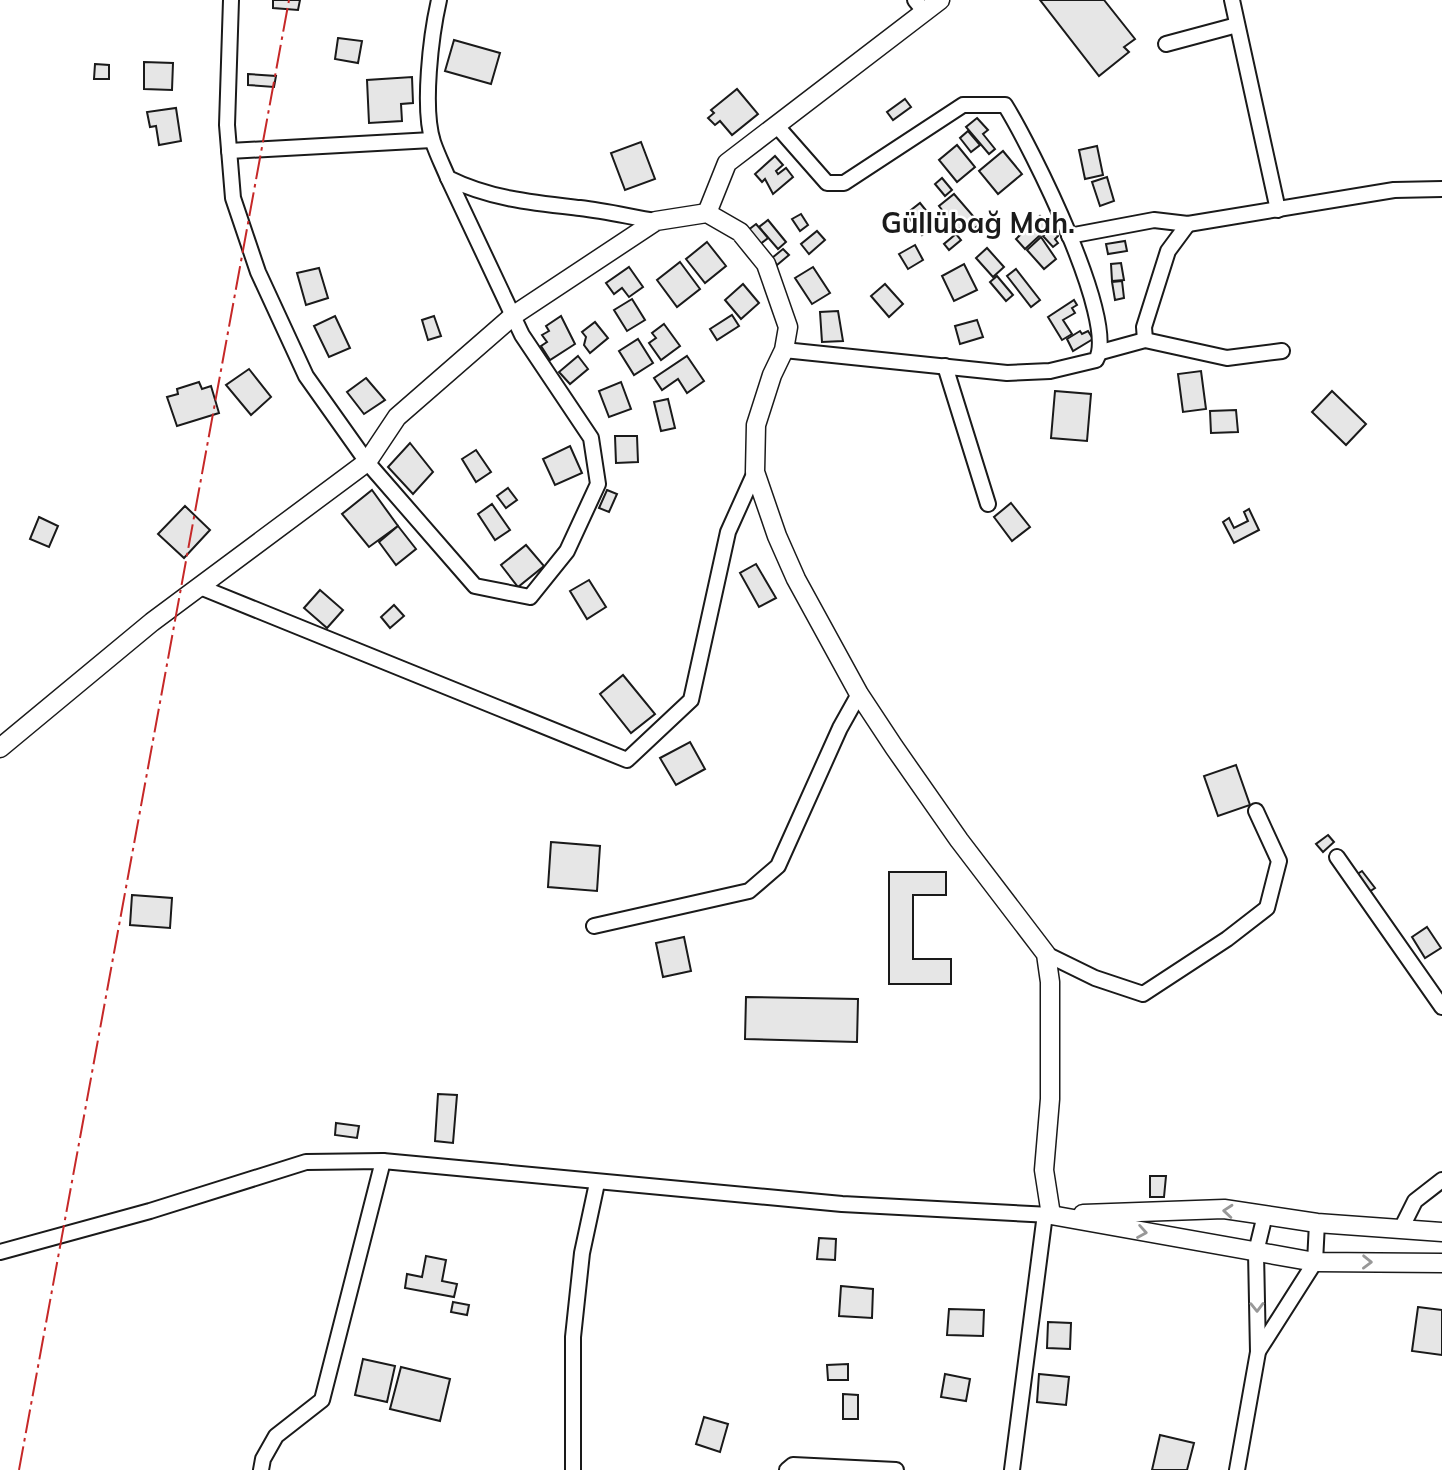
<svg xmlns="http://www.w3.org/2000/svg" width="1442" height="1470" font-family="Mulish,sans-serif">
<rect width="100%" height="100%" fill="#fff"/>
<g fill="#e6e6e6" stroke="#1a1a1a" stroke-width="2">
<polygon points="273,0 300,0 298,10 273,8"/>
<polygon points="1040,0 1104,0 1135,39 1124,47 1129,52 1099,76"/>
<polygon points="338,38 362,41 358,63 335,59"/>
<polygon points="454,40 500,53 491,84 445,71"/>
<polygon points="144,62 173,63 172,90 144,89"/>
<polygon points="95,64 109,65 109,79 94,79"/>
<polygon points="248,74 276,76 274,87 248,85"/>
<polygon points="412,77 413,103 401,104 402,121 369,123 367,80"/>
<polygon points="737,89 758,114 732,135 720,121 715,125 708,118 714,113 711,110"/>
<polygon points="905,99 911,107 893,120 887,112"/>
<polygon points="176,108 181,141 159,145 156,126 150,127 147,112"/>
<polygon points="977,118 988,130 983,134 995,149 989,154 966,127"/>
<polygon points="968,131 980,145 971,152 960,138"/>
<polygon points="641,142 655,179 625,190 611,153"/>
<polygon points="957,145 975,167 957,182 939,160"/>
<polygon points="1097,146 1103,175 1085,179 1079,150"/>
<polygon points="1003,151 1022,174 998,194 979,171"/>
<polygon points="775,156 783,165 776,171 778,174 786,168 793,177 773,194 765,179 762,182 755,174"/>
<polygon points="1107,177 1114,201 1100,206 1092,182"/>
<polygon points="942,178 952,190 945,196 935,184"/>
<polygon points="954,194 980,224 971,231 965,224 958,230 939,206"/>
<polygon points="920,203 937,224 922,235 906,214"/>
<polygon points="801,214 808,225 800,231 792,219"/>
<polygon points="1040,216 1050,226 1025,249 1016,239"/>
<polygon points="768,220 786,242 778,249 759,227"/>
<polygon points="756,224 768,238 759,245 747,231"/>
<polygon points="1051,229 1058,236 1055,239 1058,243 1053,247 1043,236"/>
<polygon points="817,231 825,240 809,254 801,244"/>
<polygon points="956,234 961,240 949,250 944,244"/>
<polygon points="1041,237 1056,259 1044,269 1027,250"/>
<polygon points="1125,241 1127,251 1108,254 1106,244"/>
<polygon points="707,242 726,266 705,283 686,259"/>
<polygon points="915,245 923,260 908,269 899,254"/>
<polygon points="987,248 1004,267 993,277 976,258"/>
<polygon points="783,249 789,255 777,265 772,258"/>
<polygon points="680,262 700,289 677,307 657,280"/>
<polygon points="1121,263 1124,280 1112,281 1111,264"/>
<polygon points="964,264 977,290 954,301 942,276"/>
<polygon points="629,267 643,287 629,297 622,288 614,294 606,283"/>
<polygon points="813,267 830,293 812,304 795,278"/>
<polygon points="319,268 328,298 306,305 297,273"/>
<polygon points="1016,269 1040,300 1031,307 1007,276"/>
<polygon points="997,276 1013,295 1006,301 990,282"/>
<polygon points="1122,281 1124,298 1115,300 1112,282"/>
<polygon points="743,284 759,303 741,319 725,300"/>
<polygon points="885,284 903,304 889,317 871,296"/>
<polygon points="632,299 645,320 627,331 614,310"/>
<polygon points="1074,300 1077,305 1072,308 1075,313 1063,320 1072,334 1062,340 1048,317"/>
<polygon points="838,311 843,341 822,342 820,312"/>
<polygon points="732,315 739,326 717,340 710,329"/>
<polygon points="335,316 350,348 329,357 314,326"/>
<polygon points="434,316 441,336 428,340 422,320"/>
<polygon points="561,316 575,344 550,360 541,346 547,342 542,335 549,331 546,326"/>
<polygon points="977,320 983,337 960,344 955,326"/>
<polygon points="595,322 608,338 590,353 584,345 586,337 582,332"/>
<polygon points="664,324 680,346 661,360 649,343 656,338 652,333"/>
<polygon points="1080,331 1082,334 1088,331 1093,339 1073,351 1067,339"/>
<polygon points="638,339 653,363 634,375 619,351"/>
<polygon points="578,356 588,369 570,384 559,372"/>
<polygon points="687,356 704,381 687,393 678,379 662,390 654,378"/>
<polygon points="249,369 271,397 251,415 226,385"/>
<polygon points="1201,371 1206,409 1183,412 1178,374"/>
<polygon points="366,378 385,400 364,414 347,392"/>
<polygon points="199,382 202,389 211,386 219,413 177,426 167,397 178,394 177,389"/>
<polygon points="621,382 631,409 609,417 599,391"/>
<polygon points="1055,391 1091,394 1087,441 1051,438"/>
<polygon points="1332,391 1366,424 1346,445 1312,412"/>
<polygon points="668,399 675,428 661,431 654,402"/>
<polygon points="1236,410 1238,432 1211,433 1210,411"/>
<polygon points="615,436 637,436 638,462 616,463"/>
<polygon points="410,443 433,472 413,494 388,467"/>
<polygon points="570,446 582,473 555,485 543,459"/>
<polygon points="476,450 491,472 476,482 462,459"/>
<polygon points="508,488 517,500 506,508 497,496"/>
<polygon points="372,490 398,526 369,547 342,514"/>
<polygon points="607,490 617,494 609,512 599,508"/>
<polygon points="1011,503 1030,527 1012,541 994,517"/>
<polygon points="492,504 510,530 495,540 478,514"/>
<polygon points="185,506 210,530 184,558 158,534"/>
<polygon points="1249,509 1259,530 1234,543 1223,522 1229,518 1234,528 1248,521 1244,512"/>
<polygon points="39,517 58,526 49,547 30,539"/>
<polygon points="398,526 416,549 396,565 379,542"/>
<polygon points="526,545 544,566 518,587 501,565"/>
<polygon points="756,564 776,598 759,607 740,573"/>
<polygon points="589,580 606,607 587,619 570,591"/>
<polygon points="320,590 343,610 327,628 304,608"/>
<polygon points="394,605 404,616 390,628 381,617"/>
<polygon points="623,675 655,714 631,733 600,694"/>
<polygon points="690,742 705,769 676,785 660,758"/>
<polygon points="1236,765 1250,805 1218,816 1204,776"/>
<polygon points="1328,835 1334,842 1323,852 1316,844"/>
<polygon points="551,842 600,846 597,891 548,887"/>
<polygon points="1362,871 1375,888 1369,892 1356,875"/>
<polygon points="889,872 946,872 946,895 913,895 913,959 951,959 951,984 889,984"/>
<polygon points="132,895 172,898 170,928 130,925"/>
<polygon points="1427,927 1441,948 1425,958 1412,937"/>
<polygon points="684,937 691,971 663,977 656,943"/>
<polygon points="746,997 858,999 857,1042 745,1039"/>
<polygon points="438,1094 457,1095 453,1143 435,1141"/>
<polygon points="336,1123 359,1126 357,1138 335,1135"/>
<polygon points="1150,1176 1166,1176 1164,1197 1150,1197"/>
<polygon points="819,1238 836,1239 835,1260 817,1259"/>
<polygon points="426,1256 446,1260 442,1281 457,1284 454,1297 405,1288 407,1274 422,1277"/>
<polygon points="841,1286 873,1289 872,1318 839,1316"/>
<polygon points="453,1302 469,1305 467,1315 451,1312"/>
<polygon points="1418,1307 1442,1310 1442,1355 1412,1351"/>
<polygon points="949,1309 984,1310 983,1336 947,1335"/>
<polygon points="1048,1322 1071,1323 1070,1349 1047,1348"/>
<polygon points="363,1359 395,1366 387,1402 355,1395"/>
<polygon points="848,1364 848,1380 828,1380 827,1365"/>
<polygon points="401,1367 450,1379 440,1421 390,1409"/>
<polygon points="945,1374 970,1379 966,1401 941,1397"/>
<polygon points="1039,1374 1069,1377 1066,1405 1037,1402"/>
<polygon points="843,1394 858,1395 858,1419 843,1419"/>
<polygon points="704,1417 728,1424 720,1452 696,1444"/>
<polygon points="1160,1435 1194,1443 1187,1470 1152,1470"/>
</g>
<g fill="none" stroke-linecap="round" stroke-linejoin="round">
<g stroke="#1a1a1a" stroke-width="18">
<g id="minor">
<polyline points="231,0 227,125 233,198 258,272 306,376 367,462 475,586 530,597 567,551 598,484 591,438 522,335 448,178"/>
<path d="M 439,0 C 431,35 422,108 433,142 C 437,154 443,166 448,178 C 490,199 534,203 580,208 C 606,211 631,217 656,221"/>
<polyline points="915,0 924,11"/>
<polyline points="1232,0 1278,210"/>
<polyline points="1166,44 1237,25"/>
<path d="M 776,125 L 827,183 L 844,183 L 963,105 L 1005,105 C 1030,145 1119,322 1096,360 L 1050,371 L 1007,373 L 784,350"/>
<polyline points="229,151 432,140"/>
<polyline points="1069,236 1154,220 1188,224 1394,190 1442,189"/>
<polyline points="1145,340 1144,327 1168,251 1188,224"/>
<polyline points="1101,352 1145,340 1227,358 1282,351"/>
<polyline points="945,366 988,504"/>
<polyline points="200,587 627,760 691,700 728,532 755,472"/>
<polyline points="1337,857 1442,1007"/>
<polyline points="594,926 749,891 778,866 840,728 859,694"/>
<polyline points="1046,954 1095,978 1143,994 1227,939 1267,908 1279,861 1256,811"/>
<polyline points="1401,1229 1415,1201 1442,1180"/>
<polyline points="0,1252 150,1211 306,1162 383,1161 842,1204 1051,1215"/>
<polyline points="1259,1350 1315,1262 1317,1223"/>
<polyline points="261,1470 263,1459 276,1436 322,1400 383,1161"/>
<polyline points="573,1470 573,1337 582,1253 597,1183"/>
<polyline points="787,1470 793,1465 896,1470"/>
<polyline points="1012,1470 1045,1214"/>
<polyline points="1237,1470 1258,1352 1256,1252 1265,1215"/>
</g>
</g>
<g stroke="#1a1a1a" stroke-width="21">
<g id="tertiary">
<polyline points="707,213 727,163 940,0"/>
<polyline points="0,748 152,622 367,462 397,417 514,315 656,221 707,213 740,232 766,264 788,327 784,350 772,375 756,425 755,472 777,536 796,579 859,694 894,747 959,840 1046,954 1050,982 1050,1099 1044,1170 1051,1215"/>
<polyline points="1083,1214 1224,1209 1317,1223 1442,1232"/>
<polyline points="1051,1215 1315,1262 1442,1263"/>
</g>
</g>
<use href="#minor" stroke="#fff" stroke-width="14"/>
<use href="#tertiary" stroke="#fff" stroke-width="18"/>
<polyline stroke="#c62828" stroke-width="2" stroke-dasharray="24 5 3.5 5" stroke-linecap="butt" points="19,1470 289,0"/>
</g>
<defs><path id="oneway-chevron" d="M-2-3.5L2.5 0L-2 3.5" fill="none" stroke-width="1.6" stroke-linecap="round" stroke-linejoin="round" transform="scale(1.75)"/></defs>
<g stroke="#989898">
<use href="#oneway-chevron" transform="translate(1228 1211) rotate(-175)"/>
<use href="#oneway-chevron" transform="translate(1142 1232) rotate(10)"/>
<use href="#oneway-chevron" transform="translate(1367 1262) rotate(1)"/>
<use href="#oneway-chevron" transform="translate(1257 1307) rotate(89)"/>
</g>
<g text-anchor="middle" stroke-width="5" stroke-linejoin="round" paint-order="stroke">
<g font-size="28" font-weight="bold" fill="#1a1a1a" stroke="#fff">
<text x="978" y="233">Güllübağ Mah.</text>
</g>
</g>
</svg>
